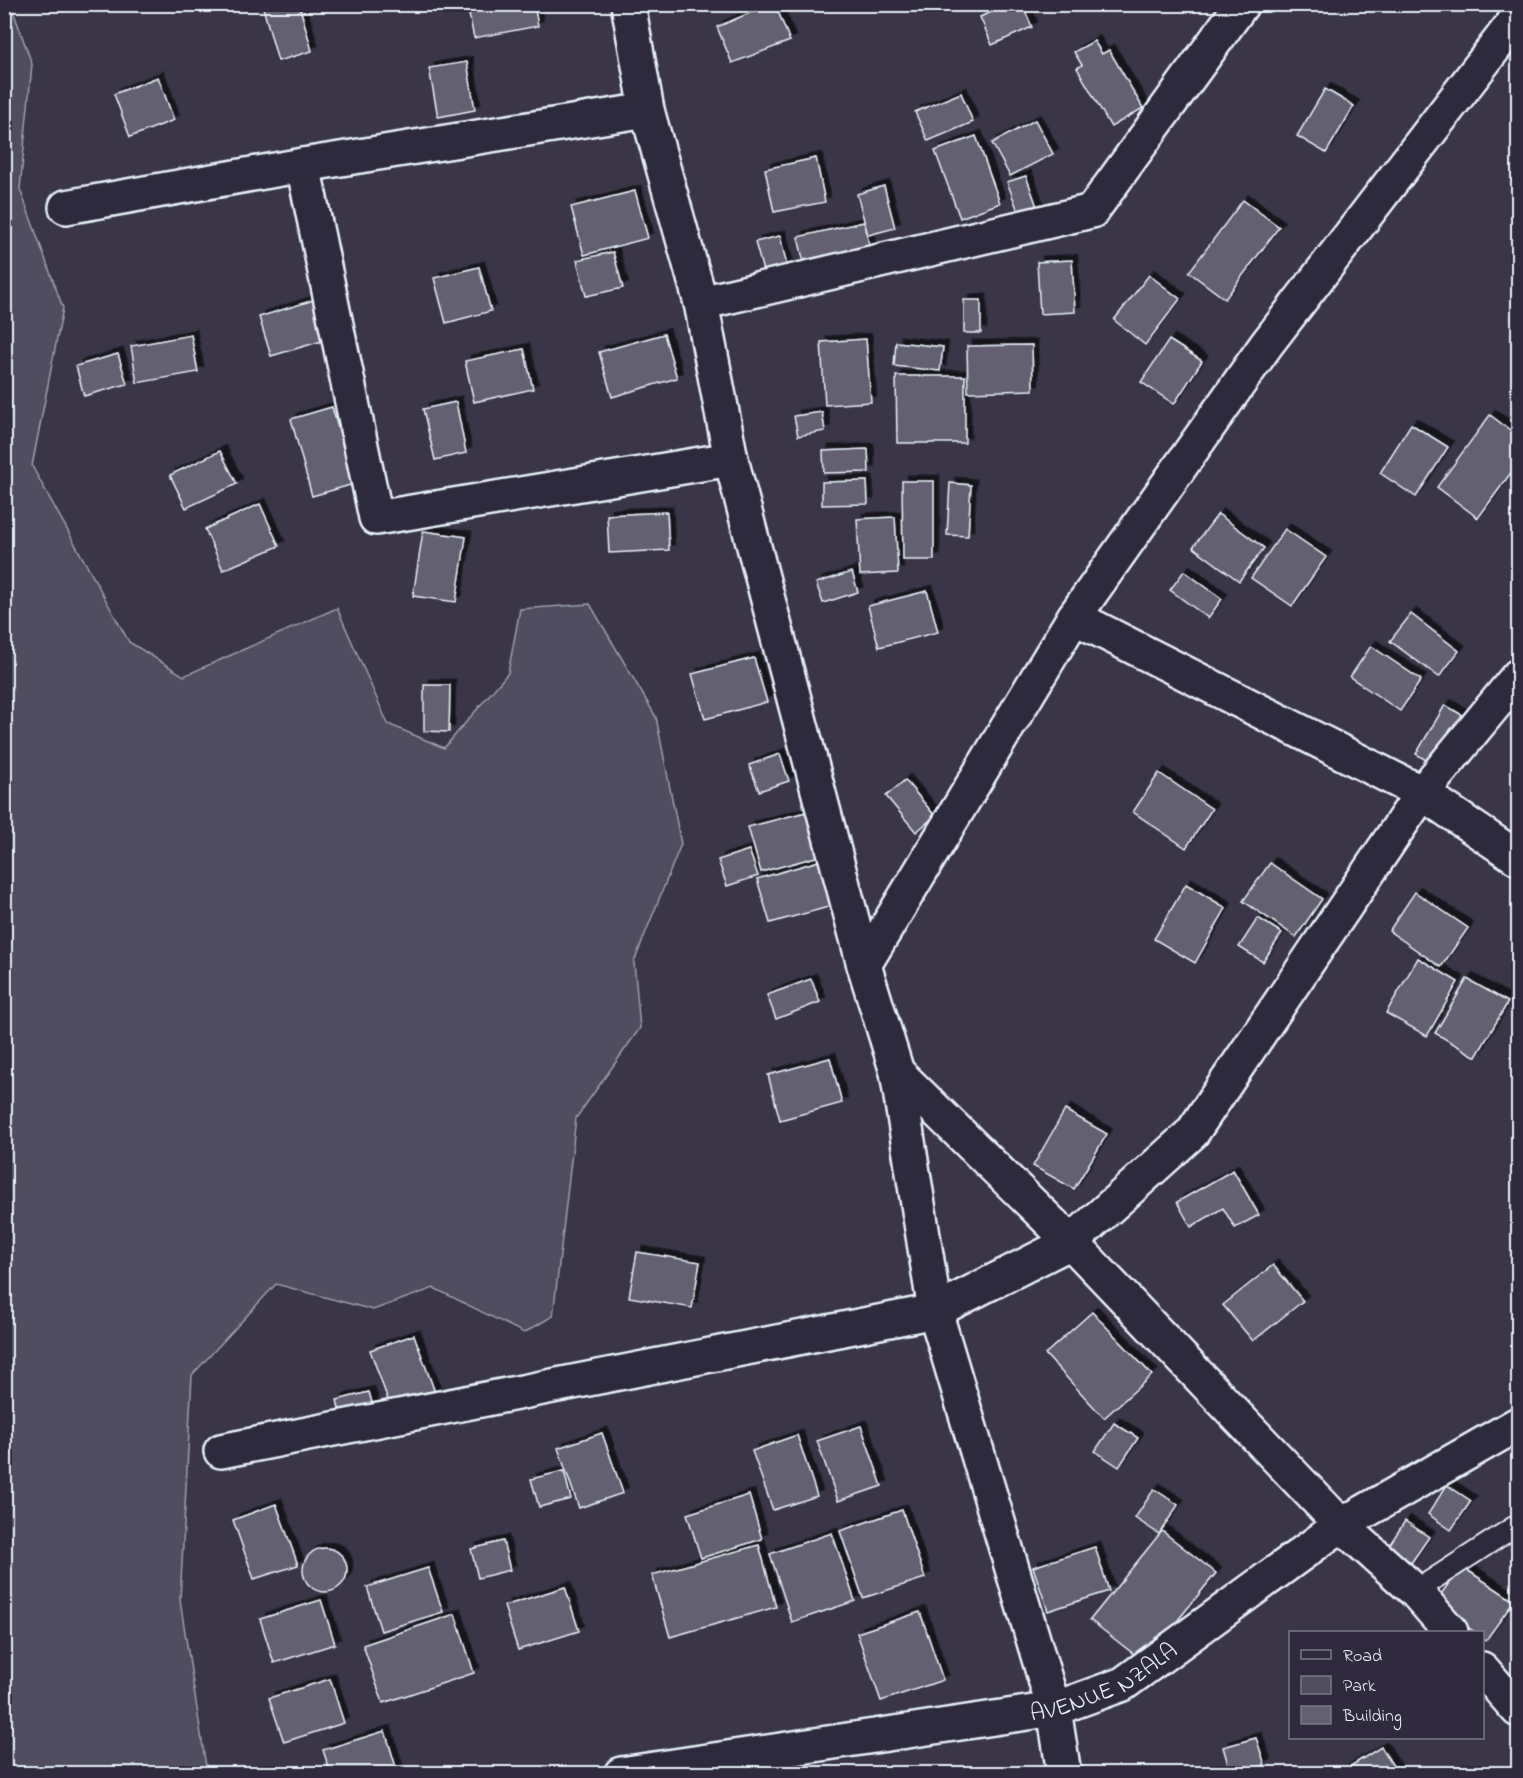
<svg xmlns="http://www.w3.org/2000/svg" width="1523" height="1778" font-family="'Indie Flower',sans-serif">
<defs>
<filter id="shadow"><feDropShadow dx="5.5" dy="-5.5" stdDeviation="0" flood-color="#0009"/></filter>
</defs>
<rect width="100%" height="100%" fill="#3a3648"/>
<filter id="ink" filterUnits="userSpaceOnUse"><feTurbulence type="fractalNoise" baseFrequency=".0167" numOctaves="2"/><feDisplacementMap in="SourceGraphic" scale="12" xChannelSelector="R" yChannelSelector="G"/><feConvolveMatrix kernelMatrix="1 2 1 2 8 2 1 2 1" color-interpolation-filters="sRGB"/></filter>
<g filter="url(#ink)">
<polygon fill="#504e5f" stroke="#9ca0ac" stroke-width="1.5" points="11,5 32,64 20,189 63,308 32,466 129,642 184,676 337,608 388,724 444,748 508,673 520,609 590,604 656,717 681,844 634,962 640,1028 576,1118 553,1316 524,1333 434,1288 373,1310 276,1284 192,1375 180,1600 207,1773 5,1773 4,5"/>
<g fill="#636171" stroke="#e8f1f8" stroke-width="1.5" filter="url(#shadow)">
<polygon points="262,4 299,4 312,51 278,61"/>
<polygon points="534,4 538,26 474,38 467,5"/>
<polygon points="771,4 775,4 790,41 732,63 717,27"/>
<polygon points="1009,4 1022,4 1032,27 992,45 980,17"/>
<polygon points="1094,41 1102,54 1109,50 1143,108 1111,127 1077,68 1082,65 1074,52"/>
<polygon points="467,62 475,110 438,117 429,68"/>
<polygon points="158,77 174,120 130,137 114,94"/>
<polygon points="1325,89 1354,106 1326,153 1297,136"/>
<polygon points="961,93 973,122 928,141 915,112"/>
<polygon points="1035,120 1053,154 1010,176 992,143"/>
<polygon points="976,136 1000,203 960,218 935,151"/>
<polygon points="816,158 825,202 774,212 765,169"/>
<polygon points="1026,176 1041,218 1023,224 1007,182"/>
<polygon points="884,186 895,228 868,235 857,194"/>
<polygon points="635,191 648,238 584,255 571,207"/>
<polygon points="1243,200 1279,227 1225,299 1189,272"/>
<polygon points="864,222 872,257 806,272 798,237"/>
<polygon points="780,236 791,283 768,289 755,242"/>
<polygon points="613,252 623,288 586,296 577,260"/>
<polygon points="1072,260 1075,312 1040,314 1037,262"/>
<polygon points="479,267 491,311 446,323 434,278"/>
<polygon points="1149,275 1180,299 1145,345 1114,320"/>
<polygon points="317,299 329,339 271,356 259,317"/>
<rect x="964" y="300" width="17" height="33"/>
<polygon points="664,334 677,378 612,397 599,352"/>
<polygon points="191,335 198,372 137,383 131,346"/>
<polygon points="866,339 871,402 825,405 821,342"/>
<polygon points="1169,340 1202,361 1174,404 1141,382"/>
<polygon points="896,342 943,347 940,371 894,366"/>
<polygon points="1032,345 1033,390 968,392 967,346"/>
<polygon points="524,349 533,389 474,402 465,361"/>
<polygon points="118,354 127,384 84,396 76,366"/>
<polygon points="896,376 965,376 965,443 897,443"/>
<polygon points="456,402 466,453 435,460 423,409"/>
<polygon points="332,407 354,484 312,496 291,419"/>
<polygon points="822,412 825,431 798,436 794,416"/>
<polygon points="1490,415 1518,436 1518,463 1478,518 1437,487"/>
<polygon points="1411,424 1448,447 1416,497 1380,473"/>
<polygon points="868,449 869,472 824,473 823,451"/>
<polygon points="220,451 237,484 186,508 170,475"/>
<polygon points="867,481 868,504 822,505 822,482"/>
<polygon points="902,481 934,481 934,560 903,560"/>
<polygon points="950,483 971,485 968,536 947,535"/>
<polygon points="260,504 279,546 223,570 205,529"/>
<polygon points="667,512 669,550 609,553 607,515"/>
<polygon points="1218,514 1264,548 1239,581 1193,547"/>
<polygon points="895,517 898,573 860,575 857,519"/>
<polygon points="1285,529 1326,557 1292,606 1251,578"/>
<polygon points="423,531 466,537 456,602 413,596"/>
<polygon points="1184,571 1222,599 1208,618 1170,590"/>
<polygon points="852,572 858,592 823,603 816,583"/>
<polygon points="927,591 938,632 879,647 868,606"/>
<polygon points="1411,614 1459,651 1439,677 1390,641"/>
<polygon points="1371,646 1421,680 1400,711 1350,677"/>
<polygon points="754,658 767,702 705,719 692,674"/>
<polygon points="424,685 450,685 449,732 424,731"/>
<polygon points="1445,705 1479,725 1449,774 1416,754"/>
<polygon points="780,754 789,781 759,791 749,765"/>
<polygon points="1159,773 1212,809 1186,848 1133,812"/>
<polygon points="905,780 935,816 916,832 886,796"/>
<polygon points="810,811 823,855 761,872 748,827"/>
<polygon points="749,850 758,876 727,886 718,860"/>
<polygon points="819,861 832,906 770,923 757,879"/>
<polygon points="1270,863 1322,899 1296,937 1243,901"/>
<polygon points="1186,884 1226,908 1195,963 1154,939"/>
<polygon points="1415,892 1468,928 1441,967 1389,931"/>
<polygon points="1258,918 1282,933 1263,962 1239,947"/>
<polygon points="1418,958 1458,982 1427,1036 1386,1013"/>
<polygon points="811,979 820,1002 776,1019 767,995"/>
<polygon points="1467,979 1508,1002 1476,1057 1435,1033"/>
<polygon points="830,1058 842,1103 780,1120 768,1075"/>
<polygon points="1065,1110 1107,1134 1074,1189 1033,1166"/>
<polygon points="1233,1170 1259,1215 1235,1228 1223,1208 1191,1227 1177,1202"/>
<polygon points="637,1252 700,1262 692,1308 629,1297"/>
<polygon points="1273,1265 1303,1301 1253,1341 1223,1305"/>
<polygon points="1092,1312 1152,1375 1104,1418 1045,1354"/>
<polygon points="414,1335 436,1395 392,1411 370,1350"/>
<polygon points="369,1392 377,1421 344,1429 337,1400"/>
<polygon points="1114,1423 1138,1438 1119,1467 1095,1451"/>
<polygon points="861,1426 882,1486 838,1501 817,1441"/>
<polygon points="602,1433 623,1493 579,1508 558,1448"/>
<polygon points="797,1435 817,1496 773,1510 752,1451"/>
<polygon points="564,1471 571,1499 539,1507 531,1479"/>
<polygon points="1447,1485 1471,1501 1451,1530 1428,1514"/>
<polygon points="1154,1489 1178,1505 1159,1534 1135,1518"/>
<polygon points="749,1495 762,1539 701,1558 687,1514"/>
<polygon points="276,1504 298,1565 254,1579 233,1520"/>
<polygon points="902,1510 925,1578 863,1598 840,1531"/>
<polygon points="1405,1521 1429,1537 1409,1566 1386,1550"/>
<polygon points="1162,1531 1216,1573 1144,1662 1090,1620"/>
<polygon points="832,1533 855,1601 792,1622 770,1554"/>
<polygon points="503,1541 510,1570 478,1578 471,1549"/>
<polygon points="759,1545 776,1607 670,1637 652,1575"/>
<polygon points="1095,1547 1109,1591 1048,1611 1033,1567"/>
<circle cx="325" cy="1570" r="22"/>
<polygon points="1461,1566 1514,1601 1486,1640 1482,1637 1482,1632 1475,1632 1434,1604"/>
<polygon points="428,1568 443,1612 381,1631 367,1587"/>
<polygon points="565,1587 579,1631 518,1650 504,1606"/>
<polygon points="321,1600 335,1644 274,1663 260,1619"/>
<polygon points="920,1612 943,1680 881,1701 857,1633"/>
<polygon points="455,1614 474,1673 383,1703 363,1645"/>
<polygon points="330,1679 344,1723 284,1742 269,1698"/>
<polygon points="385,1731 398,1774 331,1774 323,1750"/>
<polygon points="1256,1738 1265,1765 1231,1774 1223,1747"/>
<polygon points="1381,1747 1398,1774 1338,1774"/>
</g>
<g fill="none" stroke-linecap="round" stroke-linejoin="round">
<g stroke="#e8f1f8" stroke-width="24">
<polyline id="service" points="1415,1591 1514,1527 1518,1528"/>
</g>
<g stroke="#e8f1f8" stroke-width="38">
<g id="minor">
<polyline points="628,4 647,110 701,303 731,459 864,965 897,1072 935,1311 1054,1709 1064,1774"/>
<polyline points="303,165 376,518 731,459"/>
<polyline points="66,207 303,165 647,110"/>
<polyline points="701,303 1092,211 1242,4"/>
<polyline points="1074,617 1422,793 1518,858"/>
<polyline points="864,965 1074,617 1266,345 1518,17"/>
<polyline points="897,1072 1071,1242 1341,1525 1415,1591 1451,1632"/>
<polyline points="221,1451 935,1311 1071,1242 1192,1133 1422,793 1518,676"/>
<polyline points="1482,1669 1518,1710"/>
<path id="s1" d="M 621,1774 L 1054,1709 L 1123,1684 L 1341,1525 L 1518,1424"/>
</g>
</g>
<use href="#service" stroke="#2f2a3d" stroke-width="20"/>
<use href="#minor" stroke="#2f2a3d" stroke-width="33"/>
</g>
</g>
<g text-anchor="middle" stroke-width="4.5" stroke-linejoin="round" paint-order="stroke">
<g font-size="24" fill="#e8f1f8" stroke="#2f2a3d">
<text dy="8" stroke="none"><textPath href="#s1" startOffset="494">AVENUE NZALA</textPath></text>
</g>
</g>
<rect width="1523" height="1778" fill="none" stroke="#2f2a3d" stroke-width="24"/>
<rect x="12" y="12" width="1499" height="1754" fill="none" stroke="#e8f1f8" stroke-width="2" filter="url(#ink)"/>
<rect x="1289" y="1631" width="195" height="108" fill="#2f2a3d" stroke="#797a88" stroke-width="1.5"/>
<rect x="1301" y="1650" width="30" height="9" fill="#2f2a3d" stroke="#797a88" stroke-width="1.5"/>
<text x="1343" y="1661" font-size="18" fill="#e8f1f8">Road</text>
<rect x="1301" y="1676" width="30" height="18" fill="#504e5f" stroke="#797a88" stroke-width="1.5"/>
<text x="1343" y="1691" font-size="18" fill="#e8f1f8">Park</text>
<rect x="1301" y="1706" width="30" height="18" fill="#636171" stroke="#797a88" stroke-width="1.5"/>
<text x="1343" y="1721" font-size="18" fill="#e8f1f8">Building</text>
</svg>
